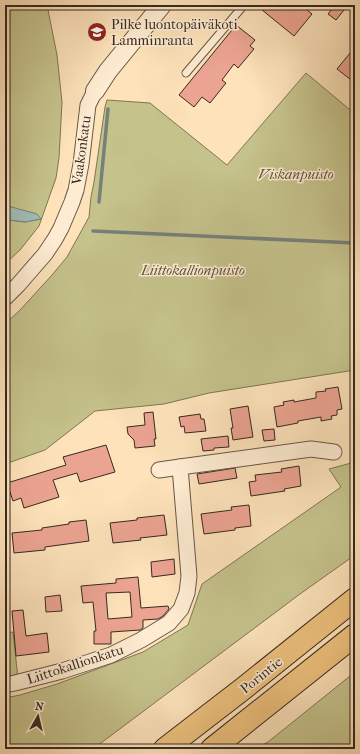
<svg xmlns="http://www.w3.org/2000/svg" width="360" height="754" font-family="'IM FELL French Canon',serif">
<rect width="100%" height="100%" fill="#fde2ba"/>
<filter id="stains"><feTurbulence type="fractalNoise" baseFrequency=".005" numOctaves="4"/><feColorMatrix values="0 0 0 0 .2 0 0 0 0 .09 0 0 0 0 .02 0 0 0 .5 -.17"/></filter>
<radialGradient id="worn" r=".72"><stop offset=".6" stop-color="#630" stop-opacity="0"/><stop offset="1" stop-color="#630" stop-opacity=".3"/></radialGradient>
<g fill="#c5c28b" stroke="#7e7656">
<polygon points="5,5 47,5 57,55 62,102 59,158 56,178 39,226 20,250 5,264 5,220 9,220 25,222 41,219 8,206 5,207"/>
<polygon points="306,73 355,114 355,370 209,393 164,404 95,411 45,450 5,464 5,324 20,310 52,275 67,257 89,217 91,197 94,182 105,107 107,100 150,103 227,165"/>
<polygon points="355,462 355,555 300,594 93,749 5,749 5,698 20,695 57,684 143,652 188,625 202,584 341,487 329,469"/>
<polygon points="13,632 18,679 5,680 5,633"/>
<polygon points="355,672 355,748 352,749 254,749 268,742"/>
</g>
<polygon fill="#a1bcb7" stroke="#76817b" points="8,206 37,214 41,219 25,222 9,220 5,220 5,207"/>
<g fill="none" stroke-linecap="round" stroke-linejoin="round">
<g stroke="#76817b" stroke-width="3.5">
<polyline points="99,202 108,109"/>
<polyline points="93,231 355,243"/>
</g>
</g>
<g fill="#eca492" stroke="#362922" fill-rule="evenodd">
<polygon points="256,5 301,5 312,14 294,36"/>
<polygon points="335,5 348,5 336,20 328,14"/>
<polygon points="236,25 255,40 250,46 254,49 238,68 234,64 222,80 226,83 210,103 202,97 194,107 179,95"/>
<polygon points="355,47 355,83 337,69"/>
<polygon points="338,387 342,409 337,410 337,415 331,416 332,419 321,421 321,417 298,421 298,423 277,427 274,407 284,405 283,402 294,400 294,402 316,398 316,392 326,391 325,389"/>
<polygon points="248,406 253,437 233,440 231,428 233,428 230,409"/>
<polygon points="153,412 156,439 154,439 155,446 135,448 134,440 128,434 127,427 145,425 144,413"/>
<polygon points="200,414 201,419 204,419 206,431 185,433 184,426 181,427 179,417"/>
<polygon points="274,429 275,440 264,441 262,430"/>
<polygon points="228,436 229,447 214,448 214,450 203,451 201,439"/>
<polygon points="106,445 115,472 80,482 77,473 53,480 59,497 24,508 21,498 13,501 7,483 66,465 63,457"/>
<polygon points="299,466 301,486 284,489 285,491 251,496 249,482 256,481 255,475 282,472 281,469"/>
<polygon points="235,468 237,478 199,484 197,474"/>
<polygon points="249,505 251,526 235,528 235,530 204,534 201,514 232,510 231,507"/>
<polygon points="164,515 167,535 140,538 141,540 113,543 110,523 137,520 137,518"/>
<polygon points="86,520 89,541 45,547 45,550 14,553 12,533 42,530 42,528 69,524 69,522"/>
<polygon points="174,559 175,574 152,577 151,562"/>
<path d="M 138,577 L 141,608 L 168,606 L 169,609 L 163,616 L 158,619 L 143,620 L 143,628 L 140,630 L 111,632 L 111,644 L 94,644 L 94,631 L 96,631 L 93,602 L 83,603 L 81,586 L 116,583 L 116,579 ZM 130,592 L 132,617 L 108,619 L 106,593 Z"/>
<polygon points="60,595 62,611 46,612 45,597"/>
<polygon points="23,610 26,636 47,633 49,652 16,656 12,611"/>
</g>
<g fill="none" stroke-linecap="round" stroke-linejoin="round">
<g stroke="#685748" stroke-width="9">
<polyline id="service" points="186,73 244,5"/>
</g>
<g stroke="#685748" stroke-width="17">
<g id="minor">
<polyline points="5,298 18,285 45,254 55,239 61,228 72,202 76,190 81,164 88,105 95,91"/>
<polyline points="159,470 180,467"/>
<polyline points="5,685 15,683 62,671 111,655 141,640 169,623 181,609 187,593 189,576 180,467 311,449 334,452"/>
</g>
</g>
<g stroke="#685748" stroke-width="20">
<polyline id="tertiary" points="95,91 108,71 162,5"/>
</g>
<g stroke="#362922" stroke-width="24">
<g id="motorway">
<polyline points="165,749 244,688 355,599"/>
<polyline points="212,749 355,635"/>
</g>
</g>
<use href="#service" stroke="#feecd2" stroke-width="7"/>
<use href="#minor" stroke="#feecd2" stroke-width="15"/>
<use href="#tertiary" stroke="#feecd2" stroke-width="18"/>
<use href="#motorway" stroke="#eec17d" stroke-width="22"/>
</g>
<defs>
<g id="school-disc" transform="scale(1)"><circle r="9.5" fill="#8f2418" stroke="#feecd2"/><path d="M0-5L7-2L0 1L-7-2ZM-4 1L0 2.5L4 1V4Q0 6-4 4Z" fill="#fff"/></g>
</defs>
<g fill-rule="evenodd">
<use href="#school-disc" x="97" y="32"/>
</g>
<g text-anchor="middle" stroke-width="3" stroke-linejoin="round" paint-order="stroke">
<g font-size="14" fill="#362922" stroke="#feecd2" text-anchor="start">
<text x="111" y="29">Pilke luontopäiväkoti<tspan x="111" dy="16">Lamminranta</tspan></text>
</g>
<g font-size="14" fill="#362922" stroke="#feecd2">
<text transform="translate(81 150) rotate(-82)" y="5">Vaakonkatu</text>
<text transform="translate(75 664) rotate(-18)" y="5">Liittokallionkatu</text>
<text transform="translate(261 675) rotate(-39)" y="5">Porintie</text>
</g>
<g font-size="14" font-style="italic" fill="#5a4f3c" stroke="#feecd2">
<text x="296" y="179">Viskanpuisto</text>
<text x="193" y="275">Liittokallionpuisto</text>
</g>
</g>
<rect width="360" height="754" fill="none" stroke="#fde2ba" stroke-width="20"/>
<rect x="6" y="6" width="348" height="742" fill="none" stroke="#362922" stroke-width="2"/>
<rect x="10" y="10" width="340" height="734" fill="none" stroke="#362922"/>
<g transform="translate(38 716) rotate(8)" stroke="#feecd2" stroke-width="3" paint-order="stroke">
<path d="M0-3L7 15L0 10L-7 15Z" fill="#362922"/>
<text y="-6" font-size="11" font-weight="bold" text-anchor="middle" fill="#362922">N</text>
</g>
<rect width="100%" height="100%" filter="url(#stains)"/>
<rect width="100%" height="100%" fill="url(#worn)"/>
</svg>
